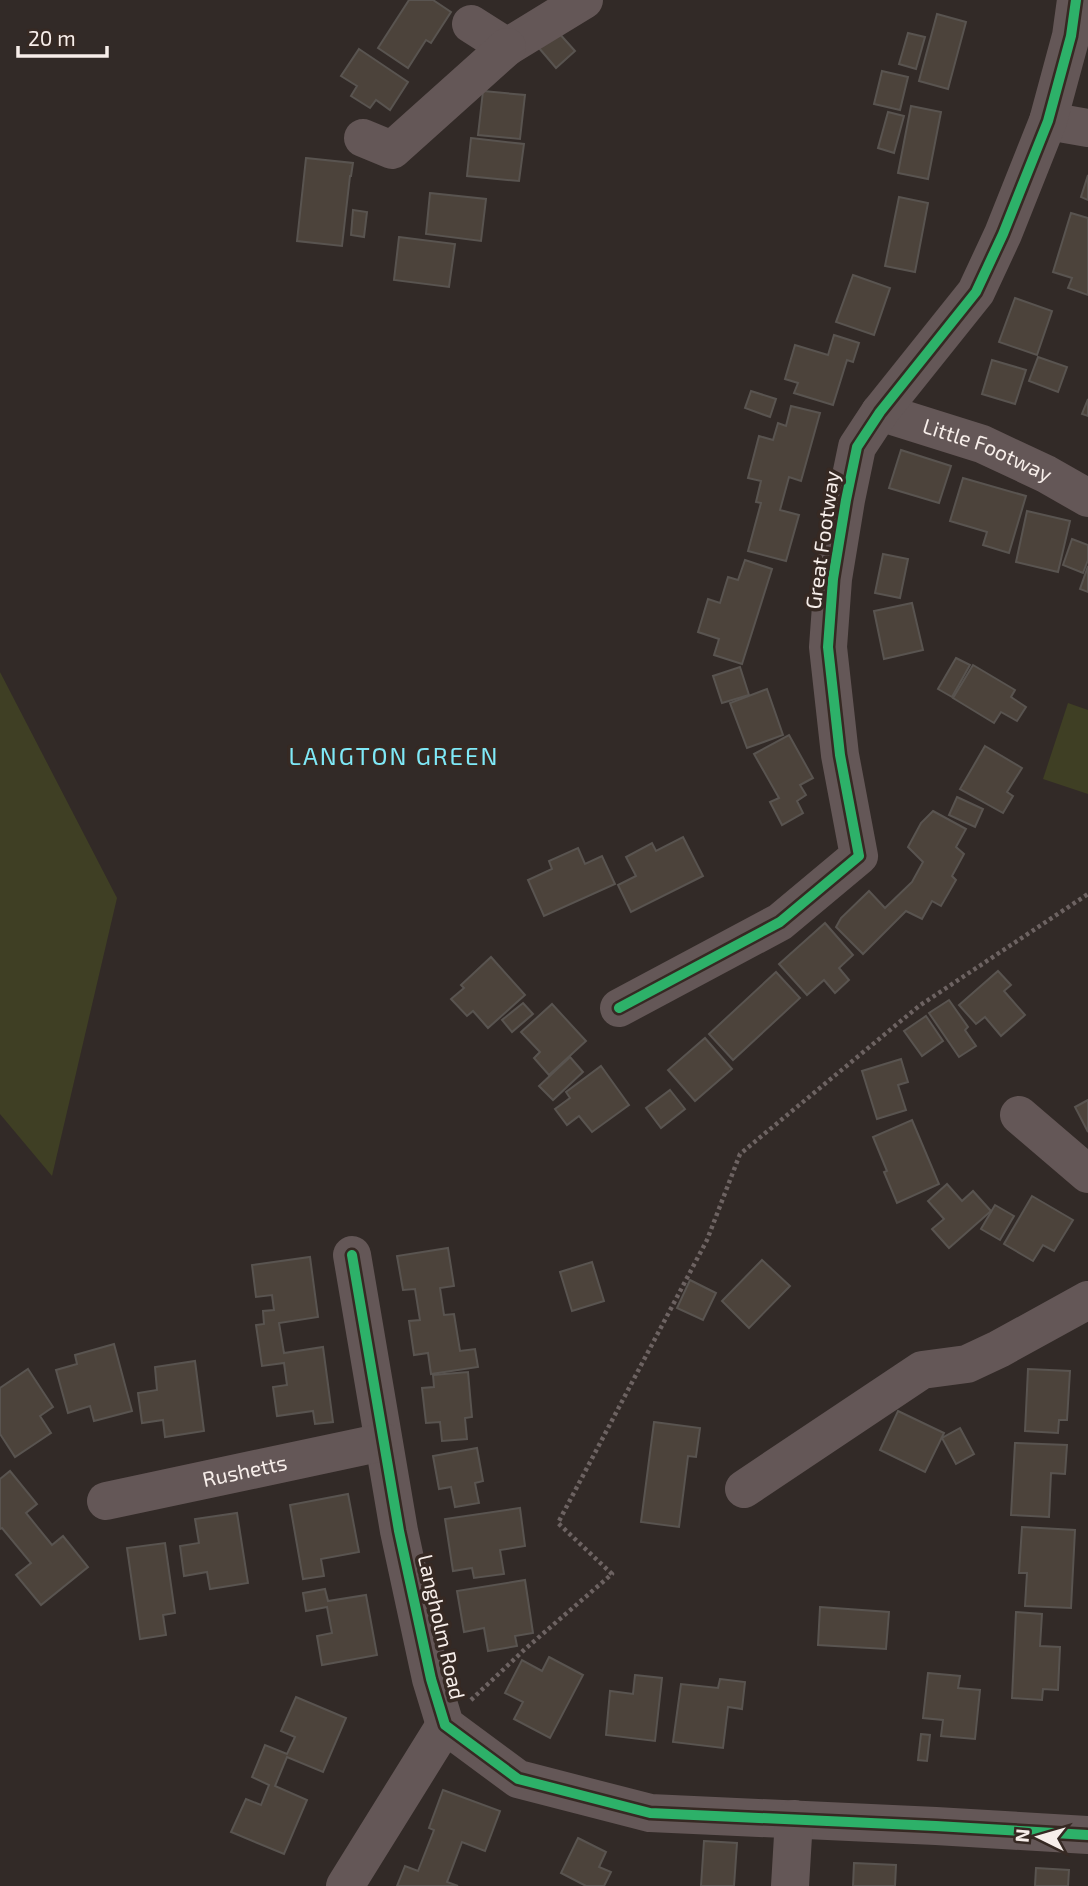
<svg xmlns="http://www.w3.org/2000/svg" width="1088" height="1886" font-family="'Exo 2',sans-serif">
<rect width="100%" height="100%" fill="#322a27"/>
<g fill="#3f3f24">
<polygon points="0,672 117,898 52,1176 0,1114"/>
<polygon points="1068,703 1088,710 1088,794 1043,779"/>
</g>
<g fill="#4c433b" stroke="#595450" stroke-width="2">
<polygon points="409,0 433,0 451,12 431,43 426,40 408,68 378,48"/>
<polygon points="937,14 966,22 948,89 919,81"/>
<polygon points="558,32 575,51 556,68 539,48"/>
<polygon points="908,33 925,37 916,69 899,64"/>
<polygon points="359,49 408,82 390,110 376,100 370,108 351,96 357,86 341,76"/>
<polygon points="882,71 908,77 900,110 874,104"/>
<polygon points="483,91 525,95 520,139 478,135"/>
<polygon points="911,106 941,112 928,179 898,173"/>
<polygon points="888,112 904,116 894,153 878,148"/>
<polygon points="471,138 524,144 519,181 467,176"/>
<polygon points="306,158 353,163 351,176 350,176 342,246 297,241"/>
<polygon points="1088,175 1088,200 1081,197"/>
<polygon points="430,193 486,199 481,241 426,234"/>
<polygon points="899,197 928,203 915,272 885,266"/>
<polygon points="353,210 367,212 364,237 351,235"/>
<polygon points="1071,213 1088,218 1088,295 1068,288 1072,278 1053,272"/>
<polygon points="399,237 455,244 449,287 394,280"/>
<polygon points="853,275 890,288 874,335 836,322"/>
<polygon points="1015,298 1052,311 1037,355 999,342"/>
<polygon points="834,335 859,343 853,362 847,360 833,405 794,393 798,383 785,379 795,345 828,355"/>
<polygon points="1038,357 1067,367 1058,392 1029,381"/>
<polygon points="992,360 1026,370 1015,404 982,394"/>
<polygon points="751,391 776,399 770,417 745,408"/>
<polygon points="1088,399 1088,416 1082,414"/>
<polygon points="791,406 820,413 801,481 789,477 780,510 799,515 786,561 748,551 761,503 756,502 761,481 748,478 759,436 773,440 778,423 786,426"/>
<polygon points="901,450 951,466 939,503 889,488"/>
<polygon points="963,478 1026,496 1009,553 983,545 987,532 950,521"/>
<polygon points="1027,511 1070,521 1058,572 1016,562"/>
<polygon points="1072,539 1088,545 1088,560 1083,573 1063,565"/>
<polygon points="883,554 908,559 900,598 875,593"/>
<polygon points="745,560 772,569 742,664 714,655 719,639 698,632 708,599 720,603 728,577 738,580"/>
<polygon points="1088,566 1088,592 1080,589"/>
<polygon points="912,603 923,650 884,659 874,611"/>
<polygon points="956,658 970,665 952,697 938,689"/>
<polygon points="973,665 1015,690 1011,697 1026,707 1017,721 1001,712 994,723 953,698"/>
<polygon points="740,667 749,695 722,703 713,676"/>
<polygon points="767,689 783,735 747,748 730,703"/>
<polygon points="789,735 813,778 800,785 806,795 797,801 803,813 782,825 770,802 779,798 754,754"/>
<polygon points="985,746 1022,768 1007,792 1013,796 1003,813 960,789"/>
<polygon points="957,797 983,809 975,827 949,815"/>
<polygon points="933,811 966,829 956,847 964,854 952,876 956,880 941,906 932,901 922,919 906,911 863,954 836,927 841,918 869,891 885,908 912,882 923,862 908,847 921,823"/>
<polygon points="683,837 703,876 631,912 618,885 636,876 626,857 652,843 656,851"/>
<polygon points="578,848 585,864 602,856 615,884 544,916 528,880 552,869 549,861"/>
<polygon points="825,923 853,955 839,968 849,980 835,993 824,980 807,995 779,964"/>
<polygon points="491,957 525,995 488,1028 473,1011 467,1016 451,999 464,988 461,985"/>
<polygon points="998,971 1011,985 1004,991 1025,1015 1001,1036 985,1017 976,1024 959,1005"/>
<polygon points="776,972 800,998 733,1060 709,1034"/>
<polygon points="949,1000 968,1027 965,1030 976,1046 959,1057 929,1013"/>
<polygon points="523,1003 533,1014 512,1032 502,1020"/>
<polygon points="552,1004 586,1041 549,1075 534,1058 540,1052 521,1032"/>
<polygon points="926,1016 943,1041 922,1056 904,1031"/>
<polygon points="705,1038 732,1069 695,1101 668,1070"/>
<polygon points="570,1057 583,1072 553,1100 539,1086"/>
<polygon points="901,1059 908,1082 898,1085 906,1110 877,1119 862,1071"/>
<polygon points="601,1066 629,1105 592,1132 579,1116 567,1125 555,1109 570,1098 566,1092"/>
<polygon points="670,1090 685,1109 661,1128 646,1108"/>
<polygon points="1088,1100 1088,1132 1075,1107"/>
<polygon points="912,1120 939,1184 897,1203 884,1172 887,1171 873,1137"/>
<polygon points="947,1184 962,1201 973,1191 991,1211 949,1248 932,1229 944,1219 928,1201"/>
<polygon points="1032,1196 1073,1220 1054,1251 1043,1245 1033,1261 1004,1244"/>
<polygon points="995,1205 1014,1216 1000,1240 981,1229"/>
<polygon points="448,1248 454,1286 440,1288 444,1315 454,1314 460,1351 475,1349 478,1367 431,1374 428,1353 414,1355 409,1321 420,1320 415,1289 403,1290 397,1256"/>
<polygon points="310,1257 318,1317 279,1323 284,1353 323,1347 333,1422 315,1424 313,1411 277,1416 273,1387 287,1385 284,1363 262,1366 256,1325 264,1324 263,1311 274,1310 272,1295 256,1297 252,1265"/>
<polygon points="762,1260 790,1286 749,1328 722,1301"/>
<polygon points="592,1262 604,1301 572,1311 560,1272"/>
<polygon points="690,1280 716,1293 703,1320 677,1308"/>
<polygon points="114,1344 132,1411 94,1421 90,1406 68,1413 56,1370 77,1364 75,1355"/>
<polygon points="195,1361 204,1431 165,1437 163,1420 142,1423 138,1393 157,1390 155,1367"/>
<polygon points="28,1369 53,1407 40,1416 51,1433 15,1457 0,1434 0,1388"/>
<polygon points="1028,1369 1070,1371 1067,1420 1059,1420 1058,1433 1025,1431"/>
<polygon points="468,1372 472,1417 465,1418 467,1439 442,1441 440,1422 426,1423 422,1388 434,1387 433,1375"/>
<polygon points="898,1411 944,1433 925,1472 880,1450"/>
<polygon points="654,1422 700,1428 696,1457 688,1456 679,1527 641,1522"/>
<polygon points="960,1428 974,1454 956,1464 942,1438"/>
<polygon points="1015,1443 1067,1445 1065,1474 1051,1473 1049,1517 1011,1515"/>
<polygon points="477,1448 483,1481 475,1483 479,1503 455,1507 451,1487 439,1489 433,1456"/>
<polygon points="10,1471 37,1504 26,1513 52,1545 63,1536 88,1567 41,1605 16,1575 31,1563 2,1528 0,1529 0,1479"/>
<polygon points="348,1494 359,1552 321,1559 324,1576 303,1579 290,1505"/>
<polygon points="520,1508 525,1546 500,1550 504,1574 474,1578 472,1568 453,1571 445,1519"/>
<polygon points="237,1513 248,1583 210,1589 207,1572 184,1576 180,1546 199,1543 195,1519"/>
<polygon points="1022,1527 1075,1530 1071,1608 1025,1606 1027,1573 1019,1573"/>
<polygon points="165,1543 175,1613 163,1615 166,1635 140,1639 127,1548"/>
<polygon points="525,1580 533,1633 515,1636 517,1646 488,1651 484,1628 464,1632 457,1591"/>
<polygon points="325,1589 328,1601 366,1595 377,1655 322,1665 317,1636 332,1633 327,1607 306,1611 303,1593"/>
<polygon points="820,1607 889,1612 886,1649 818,1645"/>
<polygon points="1016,1612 1042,1614 1040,1646 1060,1647 1058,1690 1043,1689 1042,1700 1012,1698"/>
<polygon points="549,1657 583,1675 550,1738 514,1719 523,1702 505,1693 522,1660 542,1671"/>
<polygon points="928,1673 960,1676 958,1688 980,1690 975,1739 941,1736 943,1720 923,1718"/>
<polygon points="635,1675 662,1678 655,1741 606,1735 610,1691 633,1694"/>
<polygon points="720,1679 745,1682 742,1709 728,1707 723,1748 673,1742 681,1684 718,1688"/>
<polygon points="296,1697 346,1718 323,1772 287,1757 275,1786 307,1800 284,1854 231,1832 246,1799 261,1805 269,1785 252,1777 265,1745 287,1754 295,1737 281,1731"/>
<polygon points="921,1734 930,1735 927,1761 918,1760"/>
<polygon points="443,1790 500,1811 485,1851 462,1842 447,1882 458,1886 397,1886 405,1866 418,1871 434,1830 429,1828"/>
<polygon points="578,1838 606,1852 599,1867 611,1872 604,1886 586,1886 561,1873"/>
<polygon points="704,1841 737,1843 734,1886 701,1886"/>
<polygon points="854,1863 896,1865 895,1886 853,1886"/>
<polygon points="1036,1868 1069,1870 1068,1886 1035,1886"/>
</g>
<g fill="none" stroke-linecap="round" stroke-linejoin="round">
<polyline stroke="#6d6362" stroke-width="4.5" stroke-dasharray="3.5 3.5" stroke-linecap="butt" points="471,1700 524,1650 612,1574 558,1523 707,1240 740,1154 919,1006 1088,894"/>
<g stroke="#645757" stroke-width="38">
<polyline points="471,24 507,47 584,0"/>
<polyline points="1048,121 1088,128"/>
<polyline points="363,138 392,150 507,47"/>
<path id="s1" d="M 880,412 L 982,444 L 1046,474 L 1088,498"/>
<polyline points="619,1008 780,922 859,856 840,755 828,647 833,579 846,500 857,447 880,412 976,292 1003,234 1048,121 1071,36 1076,0"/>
<polyline points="1019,1115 1088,1174"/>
<polyline points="352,1255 399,1531 431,1679 445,1725 518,1779 650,1813 936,1826 1088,1835"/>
<polyline points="744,1489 922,1370 967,1364 999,1349 1088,1300"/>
<path id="s2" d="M 106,1501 L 383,1442"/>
<polyline points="345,1886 445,1725"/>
<polyline points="790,1886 794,1819"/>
</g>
<g stroke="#362923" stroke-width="15">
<g id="cycleway">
<polyline points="619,1008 780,922 859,856 840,755 828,647 833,579 846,500 857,447 880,412 976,292 1003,234 1048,121 1071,36 1076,0"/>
<polyline points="352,1255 399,1531 431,1679 445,1725 518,1779 650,1813 936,1826 1088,1835"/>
</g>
</g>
<use href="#cycleway" stroke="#2db169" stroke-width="10"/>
</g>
<g text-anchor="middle" stroke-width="7" stroke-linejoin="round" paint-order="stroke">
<g font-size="21" fill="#f7eeea" stroke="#362923">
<text dy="7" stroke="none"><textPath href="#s1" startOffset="114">Little Footway</textPath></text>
<text transform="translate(823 540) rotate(-82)" y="7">Great Footway</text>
<text dy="7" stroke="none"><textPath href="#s2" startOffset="142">Rushetts</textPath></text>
<text transform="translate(441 1627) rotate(77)" y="7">Langholm Road</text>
</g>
<g font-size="24" letter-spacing="2" fill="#7fe9f7" stroke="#362923">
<text x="394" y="765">LANGTON GREEN</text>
</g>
</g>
<g transform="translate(1039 1837) rotate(275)" stroke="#362923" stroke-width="5" paint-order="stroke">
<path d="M0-5L12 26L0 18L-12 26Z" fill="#f7eeea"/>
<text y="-10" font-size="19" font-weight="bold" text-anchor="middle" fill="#f7eeea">N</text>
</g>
<path d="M18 46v10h89v-10" fill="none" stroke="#f7eeea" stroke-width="3.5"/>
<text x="28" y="46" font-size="21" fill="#f7eeea" stroke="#362923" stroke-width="5" paint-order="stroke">20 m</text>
</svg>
